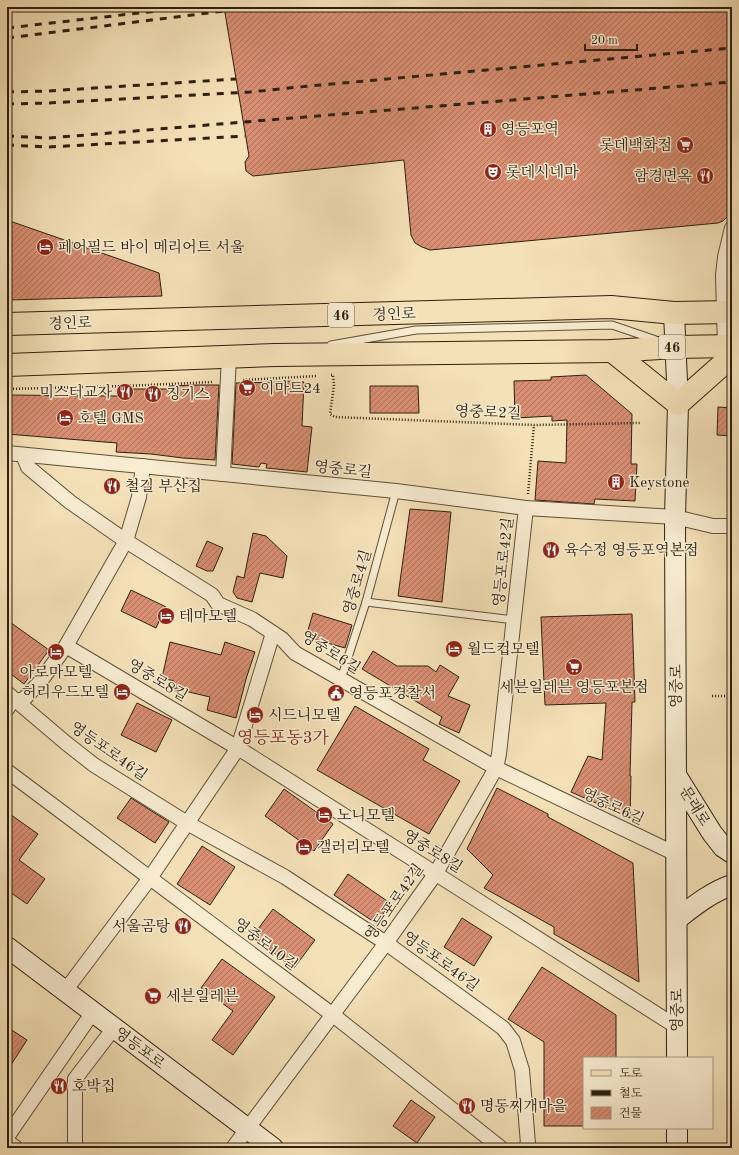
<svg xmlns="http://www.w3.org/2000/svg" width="739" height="1155" font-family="'Old Standard TT','Noto Serif KR',serif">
<defs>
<pattern id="building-hatch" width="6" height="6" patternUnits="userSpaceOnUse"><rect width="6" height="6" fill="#d88e73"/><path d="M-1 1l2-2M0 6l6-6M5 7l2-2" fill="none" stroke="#b0745d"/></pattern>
</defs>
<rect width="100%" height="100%" fill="#f5e1b8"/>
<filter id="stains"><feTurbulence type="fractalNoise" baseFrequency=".005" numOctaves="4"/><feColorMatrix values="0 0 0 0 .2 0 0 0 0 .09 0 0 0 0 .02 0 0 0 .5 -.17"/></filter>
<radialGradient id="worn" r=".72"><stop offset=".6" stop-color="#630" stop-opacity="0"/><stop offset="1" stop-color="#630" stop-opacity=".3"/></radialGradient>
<g fill="url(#building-hatch)" stroke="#2d200e">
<polygon points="224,7 732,7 732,184 729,185 731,209 729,215 723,221 718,223 430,250 422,247 415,243 411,235 404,160 253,176 246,171 245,162 249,156"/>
<polygon points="7,220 159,273 162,296 7,300"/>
<polygon points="586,375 632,414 631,464 637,464 635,501 595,499 594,504 535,500 538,461 566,463 567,420 552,421 552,416 515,418 514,381 551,380 551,377"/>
<polygon points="284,381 304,382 302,426 312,427 307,472 266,468 267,464 261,463 259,467 232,464 236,383 284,382"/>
<polygon points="194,385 219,385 215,460 183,458 151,454 116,452 117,443 7,434 7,395 118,396 118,389 169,389 169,386"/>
<polygon points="370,386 418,386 419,413 370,413"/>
<polygon points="718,407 732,408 732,436 717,435"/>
<polygon points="410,509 451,512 442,602 398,596"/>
<polygon points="253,533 266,536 287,556 283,578 260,573 252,602 237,598 233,592 237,576 244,578"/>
<polygon points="207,541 223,548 213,571 207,571 196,566"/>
<polygon points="131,590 166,607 156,628 121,611"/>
<polygon points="313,613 352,625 345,648 306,637"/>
<polygon points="632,614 635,702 632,702 630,776 631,776 630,818 571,792 588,756 602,760 606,703 545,705 541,617"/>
<polygon points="7,620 49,650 24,684 7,671"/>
<polygon points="170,642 221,655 225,642 255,652 246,679 236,718 207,710 210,697 172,688 174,681 162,678"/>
<polygon points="373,651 397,666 428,666 436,672 440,665 459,677 448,696 470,705 459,733 439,724 442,717 362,669"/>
<polygon points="137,703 172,720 156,752 121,735"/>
<polygon points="355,706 429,749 423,760 460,781 429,834 317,770"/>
<polygon points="497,788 548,814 548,817 633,863 639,982 554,934 554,927 484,888 493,875 467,849"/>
<polygon points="284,789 333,824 314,851 265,816"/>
<polygon points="131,798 169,822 155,843 117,818"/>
<polygon points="7,812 38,834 19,860 45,879 27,904 7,890"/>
<polygon points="202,846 235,867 210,905 177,884"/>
<polygon points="348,874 390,903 377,924 334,895"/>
<polygon points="273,909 315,940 294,968 252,937"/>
<polygon points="462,918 492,937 474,966 444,947"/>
<polygon points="222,959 275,997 233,1055 212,1040 233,1011 201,988"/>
<polygon points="542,967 616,1015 616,1058 584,1058 584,1126 544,1126 544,1042 508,1019"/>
<polygon points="7,1027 27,1040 7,1071"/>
<polygon points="411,1100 435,1117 417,1143 393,1126"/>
</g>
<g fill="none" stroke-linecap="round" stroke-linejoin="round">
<g stroke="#5f5038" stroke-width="9">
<g id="lane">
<polyline points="331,345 416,330 612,325 656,340"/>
<polyline points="366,602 514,620"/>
<polyline points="341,679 366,602 396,491"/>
</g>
</g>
<g stroke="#5f5038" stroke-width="16">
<g id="street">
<polyline points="725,347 723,275 725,257 732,228"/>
<polyline points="7,453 396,491 526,508 675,517 713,526 732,526"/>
<polyline points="23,455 28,467 70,502 126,541 212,595 218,604 252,619 282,639 295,653 496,768 676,854"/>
<polyline points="223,474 229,357"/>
<polyline points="66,646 238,748 677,1027"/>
<polyline points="7,693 66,743 94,765 187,823 285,877 386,943 503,1028 513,1041 522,1070 528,1144 525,1148"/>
<polyline points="7,709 11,703 24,699 40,682 66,646 120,551 126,541 139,497 143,466"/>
<polyline points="7,771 333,1015 501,1148"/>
<polyline points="65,991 150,878 238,748 273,633"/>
<polyline points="7,1137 93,1012"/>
<polyline points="7,1141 16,1148"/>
<polyline points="75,1148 75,1079 114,1028"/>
<polyline points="233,1148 386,943 436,873 496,768 499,754 526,508"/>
</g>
</g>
<g stroke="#2d200e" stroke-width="22">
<g id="secondary">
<polyline points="674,313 678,404 675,517 677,1058"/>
<polyline points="676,775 712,833 723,847 732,853"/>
<path d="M 677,919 C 694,906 711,892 732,885"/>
<polyline points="7,947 273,1148"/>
<polyline points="677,1128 677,1148"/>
</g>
</g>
<g stroke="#2d200e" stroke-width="24">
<g id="primary">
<polyline points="7,324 611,307 674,313 732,312"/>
<polyline points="612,351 678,404 732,356"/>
<polyline points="7,365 275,355 612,351 676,347 732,346"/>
</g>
</g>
<g stroke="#2d200e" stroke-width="2.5" stroke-dasharray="1 2" stroke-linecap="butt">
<polyline points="331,375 333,375 334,385 330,414 335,417 534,425 640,423"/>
<polyline points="243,380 316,376"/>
<polyline points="7,389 125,386 212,382"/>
<polyline points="528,494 534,425"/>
<polyline points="712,696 732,696"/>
</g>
<use href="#lane" stroke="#f8ecd1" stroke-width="7"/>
<use href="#street" stroke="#f8ecd1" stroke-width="14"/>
<use href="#secondary" stroke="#f8ecd1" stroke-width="20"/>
<use href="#primary" stroke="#f5e1b8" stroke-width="22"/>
<g stroke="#2d200e" stroke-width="3" stroke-dasharray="7 7" stroke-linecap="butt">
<polyline points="7,28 192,7"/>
<polyline points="7,38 224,11"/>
<polyline points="7,92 48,91 236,79"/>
<polyline points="7,104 49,103 250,92 309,86 732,48"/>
<polyline points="7,136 49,138 732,82"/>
<polyline points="7,145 49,147 245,136"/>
</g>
</g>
<defs>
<g id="building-disc" transform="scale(0.9)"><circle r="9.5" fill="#8f2418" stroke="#f8ecd1"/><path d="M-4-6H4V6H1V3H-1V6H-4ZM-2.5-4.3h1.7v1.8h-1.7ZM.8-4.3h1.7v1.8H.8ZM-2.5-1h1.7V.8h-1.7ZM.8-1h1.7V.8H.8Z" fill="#fff"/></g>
<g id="supermarket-disc" transform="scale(0.9)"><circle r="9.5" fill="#8f2418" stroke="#f8ecd1"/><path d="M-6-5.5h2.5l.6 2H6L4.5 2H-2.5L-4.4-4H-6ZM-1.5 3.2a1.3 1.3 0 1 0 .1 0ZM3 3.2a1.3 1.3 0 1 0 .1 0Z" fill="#fff"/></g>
<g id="theatre-disc" transform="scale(0.9)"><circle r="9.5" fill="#8f2418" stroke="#f8ecd1"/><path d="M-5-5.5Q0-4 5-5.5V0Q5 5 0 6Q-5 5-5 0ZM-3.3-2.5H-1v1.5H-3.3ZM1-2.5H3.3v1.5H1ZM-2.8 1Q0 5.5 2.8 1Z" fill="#fff"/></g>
<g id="restaurant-disc" transform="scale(0.9)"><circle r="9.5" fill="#8f2418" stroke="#f8ecd1"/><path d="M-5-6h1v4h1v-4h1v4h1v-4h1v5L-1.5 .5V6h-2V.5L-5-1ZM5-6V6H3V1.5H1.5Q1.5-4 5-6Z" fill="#fff"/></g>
<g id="hotel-disc" transform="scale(0.9)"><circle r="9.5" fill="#8f2418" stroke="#f8ecd1"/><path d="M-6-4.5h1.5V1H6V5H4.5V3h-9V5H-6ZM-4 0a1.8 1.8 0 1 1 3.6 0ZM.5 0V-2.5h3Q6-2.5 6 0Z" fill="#fff"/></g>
<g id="civic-disc" transform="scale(0.9)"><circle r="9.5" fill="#8f2418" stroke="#f8ecd1"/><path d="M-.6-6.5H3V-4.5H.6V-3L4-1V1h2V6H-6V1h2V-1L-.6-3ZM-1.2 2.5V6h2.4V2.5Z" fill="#fff"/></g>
</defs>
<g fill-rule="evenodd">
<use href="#building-disc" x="488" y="129"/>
<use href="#supermarket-disc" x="685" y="145"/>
<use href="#theatre-disc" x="493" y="172"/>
<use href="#restaurant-disc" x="705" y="176"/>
<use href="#hotel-disc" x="45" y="247"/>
<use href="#supermarket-disc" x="247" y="388"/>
<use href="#restaurant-disc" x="125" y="392"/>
<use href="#restaurant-disc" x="153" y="394"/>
<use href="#hotel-disc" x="65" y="418"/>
<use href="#building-disc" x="616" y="482"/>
<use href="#restaurant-disc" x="112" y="486"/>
<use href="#restaurant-disc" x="551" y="550"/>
<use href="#hotel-disc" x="166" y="616"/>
<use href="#hotel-disc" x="454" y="649"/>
<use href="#hotel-disc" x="56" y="652"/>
<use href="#supermarket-disc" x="574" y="667"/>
<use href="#hotel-disc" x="122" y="692"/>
<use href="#civic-disc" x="336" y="693"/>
<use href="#hotel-disc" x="255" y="715"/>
<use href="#hotel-disc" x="324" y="815"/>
<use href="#hotel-disc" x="304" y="847"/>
<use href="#restaurant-disc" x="183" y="926"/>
<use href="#supermarket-disc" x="153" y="996"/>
<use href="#restaurant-disc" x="59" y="1086"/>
<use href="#restaurant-disc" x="467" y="1106"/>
</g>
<g text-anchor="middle" stroke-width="3" stroke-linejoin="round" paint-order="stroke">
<g fill="#f8ecd1" stroke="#6a5d48" stroke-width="1">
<rect x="328" y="303" width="26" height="24" rx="3"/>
<rect x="659" y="335" width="26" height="24" rx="3"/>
</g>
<g font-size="14" font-weight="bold" fill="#2d200e">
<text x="341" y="320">46</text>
<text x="672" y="352">46</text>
</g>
<g font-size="15" fill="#2d200e" stroke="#f8ecd1" text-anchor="start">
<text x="501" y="134">영등포역</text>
<text x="672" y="150" text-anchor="end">롯데백화점</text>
<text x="506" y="177">롯데시네마</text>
<text x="692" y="181" text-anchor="end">함경면옥</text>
<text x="58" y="252">페어필드 바이 메리어트 서울</text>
<text x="260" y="393">이마트24</text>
<text x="112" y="397" text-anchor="end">미스터교자</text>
<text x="166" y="399">징기스</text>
<text x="78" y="423">호텔 GMS</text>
<text x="629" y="487">Keystone</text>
<text x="125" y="491">철길 부산집</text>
<text x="564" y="555">육수정 영등포역본점</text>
<text x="179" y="621">테마모텔</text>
<text x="467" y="654">월드컵모텔</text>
<text x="56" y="677" text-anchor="middle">아로마모텔</text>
<text x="574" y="692" text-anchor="middle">세븐일레븐 영등포본점</text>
<text x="109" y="697" text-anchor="end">허리우드모텔</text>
<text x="349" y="698">영등포경찰서</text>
<text x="268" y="720">시드니모텔</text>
<text x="337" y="820">노니모텔</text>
<text x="317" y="852">갤러리모텔</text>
<text x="170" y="931" text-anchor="end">서울곰탕</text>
<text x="166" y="1001">세븐일레븐</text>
<text x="72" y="1091">호박집</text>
<text x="480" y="1111">명동찌개마을</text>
</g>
<g font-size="15" fill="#2d200e" stroke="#f8ecd1">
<text transform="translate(394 314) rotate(-2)" y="5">경인로</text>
<text transform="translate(70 323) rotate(-2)" y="5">경인로</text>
<text transform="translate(488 412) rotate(2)" y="5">영중로2길</text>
<text transform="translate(343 469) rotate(6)" y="5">영중로길</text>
<text transform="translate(503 562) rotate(-84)" y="5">영등포로42길</text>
<text transform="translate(357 582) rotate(-74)" y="5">영중로4길</text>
<text transform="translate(331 652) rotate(32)" y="5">영중로6길</text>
<text transform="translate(158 680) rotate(31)" y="5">영중로8길</text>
<text transform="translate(676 686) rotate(-90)" y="5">영중로</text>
<text transform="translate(109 751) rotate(35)" y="5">영등포로46길</text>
<text transform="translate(613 806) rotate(25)" y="5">영중로6길</text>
<text transform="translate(695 806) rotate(58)" y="5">문래로</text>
<text transform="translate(433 851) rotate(32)" y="5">영중로8길</text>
<text transform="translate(394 902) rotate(-55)" y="5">영등포로42길</text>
<text transform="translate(266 944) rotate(37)" y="5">영중로10길</text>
<text transform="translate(441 961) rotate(36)" y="5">영등포로46길</text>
<text transform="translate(677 1010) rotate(-90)" y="5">영중로</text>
<text transform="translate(140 1048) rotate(37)" y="5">영등포로</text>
</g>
<g font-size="17" fill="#7a1f14" stroke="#f8ecd1">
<text x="283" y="743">영등포동3가</text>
</g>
</g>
<rect width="739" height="1155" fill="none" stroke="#f5e1b8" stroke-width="24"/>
<rect x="8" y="8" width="723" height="1139" fill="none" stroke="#2d200e" stroke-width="2"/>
<rect x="12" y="12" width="715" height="1131" fill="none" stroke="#2d200e"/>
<rect x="583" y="1057" width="130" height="72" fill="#f8ecd1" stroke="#a79a83"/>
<rect x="591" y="1070" width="20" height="6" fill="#f5e1b8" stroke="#a79a83"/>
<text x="619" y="1077" font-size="12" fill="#2d200e">도로</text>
<rect x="591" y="1090" width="20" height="6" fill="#2d200e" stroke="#a79a83"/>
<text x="619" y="1097" font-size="12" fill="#2d200e">철도</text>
<rect x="591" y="1107" width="20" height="12" fill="url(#building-hatch)" stroke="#a79a83"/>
<text x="619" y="1117" font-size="12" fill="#2d200e">건물</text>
<path d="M585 44v6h52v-6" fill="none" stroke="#2d200e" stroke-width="2"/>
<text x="591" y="44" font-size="12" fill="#2d200e" stroke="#f8ecd1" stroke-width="3" paint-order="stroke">20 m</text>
<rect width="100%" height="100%" filter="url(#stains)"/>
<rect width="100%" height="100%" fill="url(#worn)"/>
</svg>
